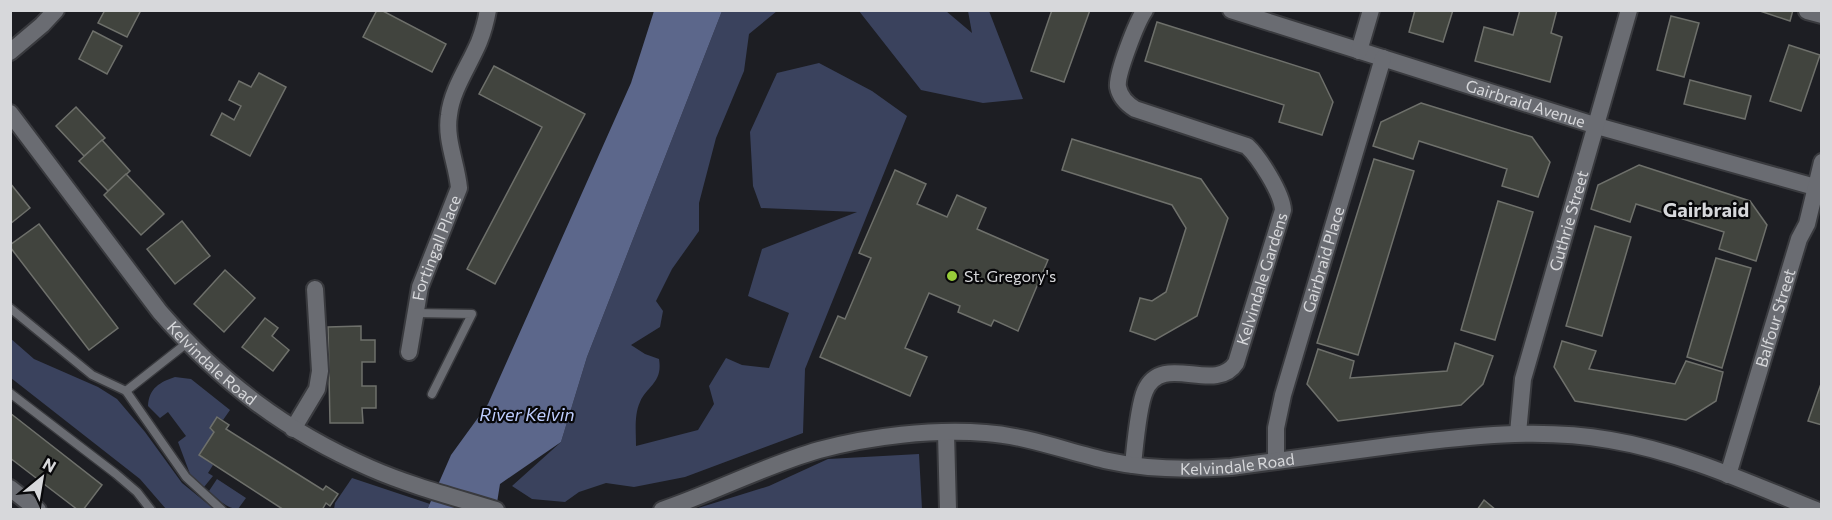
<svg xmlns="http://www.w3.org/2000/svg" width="1832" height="520" font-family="Commissioner,sans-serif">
<rect width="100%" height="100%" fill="#1d1e23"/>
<g fill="#3a425d">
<path d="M 722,11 L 777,11 L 749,34 L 744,71 L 716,138 L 699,203 L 699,231 L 672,269 L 656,301 L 663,311 L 660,327 L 631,345 L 645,354 L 659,359 C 663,383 647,386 640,402 C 634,415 636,432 636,446 L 698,430 L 714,404 L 709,386 L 726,358 L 742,365 L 769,368 L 789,313 L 748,296 L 762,249 L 857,212 L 761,208 L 753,186 L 750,132 L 777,73 L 819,63 L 872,91 L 907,116 L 805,369 L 803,433 L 685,477 L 634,487 L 606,483 L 579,492 L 565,502 L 532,499 L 512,486 L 561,442 L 587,357 Z"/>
<polygon points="859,11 946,11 972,33 968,11 989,11 1023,99 983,103 921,90"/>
<polygon points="10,338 34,359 98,387 117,399 145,432 182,483 214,509 166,509 140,479 11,378"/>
<path d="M 175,377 L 191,379 L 230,410 L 223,420 L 217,417 L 210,429 L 214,432 L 199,455 L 213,465 L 208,473 L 213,476 L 204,487 L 190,474 L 178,442 L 186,436 L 168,412 L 160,418 L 148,406 C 149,388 160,382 175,377 Z"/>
<polygon points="919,454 922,509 695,509 769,486 828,459"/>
<polygon points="352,478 430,504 427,509 334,509 335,503"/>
<path d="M 217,479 L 246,498 L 238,509 C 227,509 217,498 209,491 Z"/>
</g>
<polygon fill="#5c678b" points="654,11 722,11 587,357 561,442 500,484 496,509 427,510 451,455 488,404 631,83"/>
<g fill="#41443e" stroke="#6e706b" stroke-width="1.5">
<polygon points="105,10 141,10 127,37 98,23"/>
<polygon points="377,10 381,10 446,44 432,72 363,37"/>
<polygon points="1052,10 1090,10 1064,82 1031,71"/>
<polygon points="1415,10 1453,10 1443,42 1409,32"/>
<polygon points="1520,10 1557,10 1551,33 1562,37 1550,82 1475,61 1484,27 1513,35"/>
<polygon points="1757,10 1793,10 1790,21"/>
<polygon points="1671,16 1699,23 1684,77 1657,70"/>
<polygon points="1157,22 1319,73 1333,102 1322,135 1279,122 1284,105 1145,61"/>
<polygon points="93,31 122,46 107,74 79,59"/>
<polygon points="1789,45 1820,55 1801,111 1770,101"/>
<polygon points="494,66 585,114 495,284 467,269 542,127 479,94"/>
<polygon points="259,73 286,87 250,156 211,135 222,113 234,120 241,106 229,100 239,81 251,87"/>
<polygon points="1690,80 1751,96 1745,119 1684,104"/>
<polygon points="1421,103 1532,137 1550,162 1538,197 1502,186 1507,169 1419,141 1413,159 1373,146 1381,122"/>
<polygon points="76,107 105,138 84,156 56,126"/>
<polygon points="1072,139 1201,179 1228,218 1197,316 1155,340 1130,331 1140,298 1152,301 1166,292 1186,228 1172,205 1062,170"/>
<polygon points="102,140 130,171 108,191 79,161"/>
<polygon points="1374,159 1414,171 1358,355 1317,343"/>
<polygon points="1639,165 1750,201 1767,225 1756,261 1719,249 1724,232 1636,204 1630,222 1591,209 1598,185"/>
<polygon points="895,170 926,184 917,204 947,217 957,195 986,208 977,229 1048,260 1018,331 994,320 991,326 958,312 960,306 929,293 905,348 927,357 910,396 820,357 838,316 845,319 871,258 859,253"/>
<polygon points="126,174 164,214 141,235 104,195"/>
<polygon points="10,183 30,208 10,224"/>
<polygon points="1498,201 1533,212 1495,340 1461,330"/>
<polygon points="182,221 210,256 175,284 147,249"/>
<polygon points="39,224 118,328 89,350 10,247 10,245"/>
<polygon points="1595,226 1631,237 1602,336 1566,326"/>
<polygon points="1716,258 1751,268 1722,368 1687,357"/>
<polygon points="225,270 255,298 224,332 194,304"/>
<polygon points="265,318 278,328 272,336 289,350 273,371 242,347"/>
<polygon points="361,326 361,340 375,340 375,362 362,362 362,386 376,386 376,408 362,408 363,423 330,423 328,327"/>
<polygon points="1562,341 1596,351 1589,369 1675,384 1686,361 1723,372 1716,401 1686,420 1575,401 1554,367"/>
<polygon points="1455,343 1493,356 1483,384 1461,405 1338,421 1307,384 1318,349 1354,361 1350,378 1447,371"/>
<polygon points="1822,381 1822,425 1808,421"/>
<polygon points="10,413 102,485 83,510 78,510 10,458"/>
<polygon points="217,417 229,425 226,429 280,463 323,490 326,486 338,494 330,506 326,503 322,510 284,510 199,455 214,432 210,428"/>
<polygon points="1484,500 1496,510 1477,510"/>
</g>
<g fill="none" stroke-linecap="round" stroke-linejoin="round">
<g stroke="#393a3e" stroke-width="11">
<g id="service">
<polyline points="10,308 92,375 126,391"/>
<polyline points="415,313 472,314 432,394"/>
<polyline points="187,343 126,391 186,477 222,510"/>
<polyline points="10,393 116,474 137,492 151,510"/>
</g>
</g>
<g stroke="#393a3e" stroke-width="20">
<g id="minor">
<path id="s1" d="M 1231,10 L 1597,126 L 1822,189"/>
<polyline points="1807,11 1822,15"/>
<polyline points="1359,51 1371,10"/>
<polyline points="10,52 42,25 56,10"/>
<path id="s2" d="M 409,352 L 420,287 L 459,188 C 457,164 445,140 449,115 C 452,89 469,66 479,42 C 483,32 486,21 488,10"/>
<polyline points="293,429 317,389 320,371 315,289"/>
<polyline points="946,433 948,510"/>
<path id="s3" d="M 1518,433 L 1523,379 L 1629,10"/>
<path id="s4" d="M 1276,461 L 1276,428 L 1283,395 L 1383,58"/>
<path id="s5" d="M 1133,465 C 1135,447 1138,407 1145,391 C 1162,351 1215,395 1236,363 L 1283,210 C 1282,193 1259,157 1247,146 L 1135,109 C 1127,104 1120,97 1118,87 C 1116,75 1137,21 1145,10"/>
<path id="s6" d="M 1728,475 L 1799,239 L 1807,224 L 1822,162"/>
<polyline points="10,488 38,510"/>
</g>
</g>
<g stroke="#393a3e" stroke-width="20">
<g id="tertiary">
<path id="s7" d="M 10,113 L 160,312 C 221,382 285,431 370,468 C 411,486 454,497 496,510"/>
<path id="s8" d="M 662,510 C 715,492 766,465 819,450 C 871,436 932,429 986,433 C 1028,436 1068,452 1109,461 C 1149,470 1190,470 1231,467 C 1284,460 1336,453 1389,446 C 1462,437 1536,427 1610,440 C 1682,452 1749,483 1816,510"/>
</g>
</g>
<use href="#service" stroke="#6a6c72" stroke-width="8"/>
<use href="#minor" stroke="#6a6c72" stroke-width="16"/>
<use href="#tertiary" stroke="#6a6c72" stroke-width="16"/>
</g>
<circle fill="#97cc39" stroke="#08080a" stroke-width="2" cx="952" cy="276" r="6"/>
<g text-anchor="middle" stroke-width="4.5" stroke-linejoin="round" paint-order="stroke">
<g font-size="16" fill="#d7d8db" stroke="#08080a">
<text dy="6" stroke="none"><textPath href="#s1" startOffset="309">Gairbraid Avenue</textPath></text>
<text dy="6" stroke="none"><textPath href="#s3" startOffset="219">Guthrie Street</textPath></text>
<text dy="6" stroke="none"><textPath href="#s2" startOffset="108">Fortingall Place</textPath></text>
<text dy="6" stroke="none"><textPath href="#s4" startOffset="208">Gairbraid Place</textPath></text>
<text dy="6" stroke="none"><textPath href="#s5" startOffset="266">Kelvindale Gardens</textPath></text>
<text dy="6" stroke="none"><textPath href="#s6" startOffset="164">Balfour Street</textPath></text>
<text dy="6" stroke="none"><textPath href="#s7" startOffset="322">Kelvindale Road</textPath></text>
<text dy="6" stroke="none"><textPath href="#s8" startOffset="592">Kelvindale Road</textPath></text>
</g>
<g font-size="16" fill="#d7d8db" stroke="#08080a" text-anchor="start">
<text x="964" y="282">St. Gregory's</text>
</g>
<g font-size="18" font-style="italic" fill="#becdfe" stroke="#08080a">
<text x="527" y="421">River Kelvin</text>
</g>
<g font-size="20" font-weight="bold" fill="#d7d8db" stroke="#08080a">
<text x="1706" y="217">Gairbraid</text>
</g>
</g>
<rect width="1832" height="520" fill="none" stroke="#d7d8db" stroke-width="24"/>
<g transform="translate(42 478) rotate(30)" stroke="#08080a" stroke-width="4.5" paint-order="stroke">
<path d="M0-4.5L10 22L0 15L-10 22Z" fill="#d7d8db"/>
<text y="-9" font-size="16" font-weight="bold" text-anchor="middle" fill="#d7d8db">N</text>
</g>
</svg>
